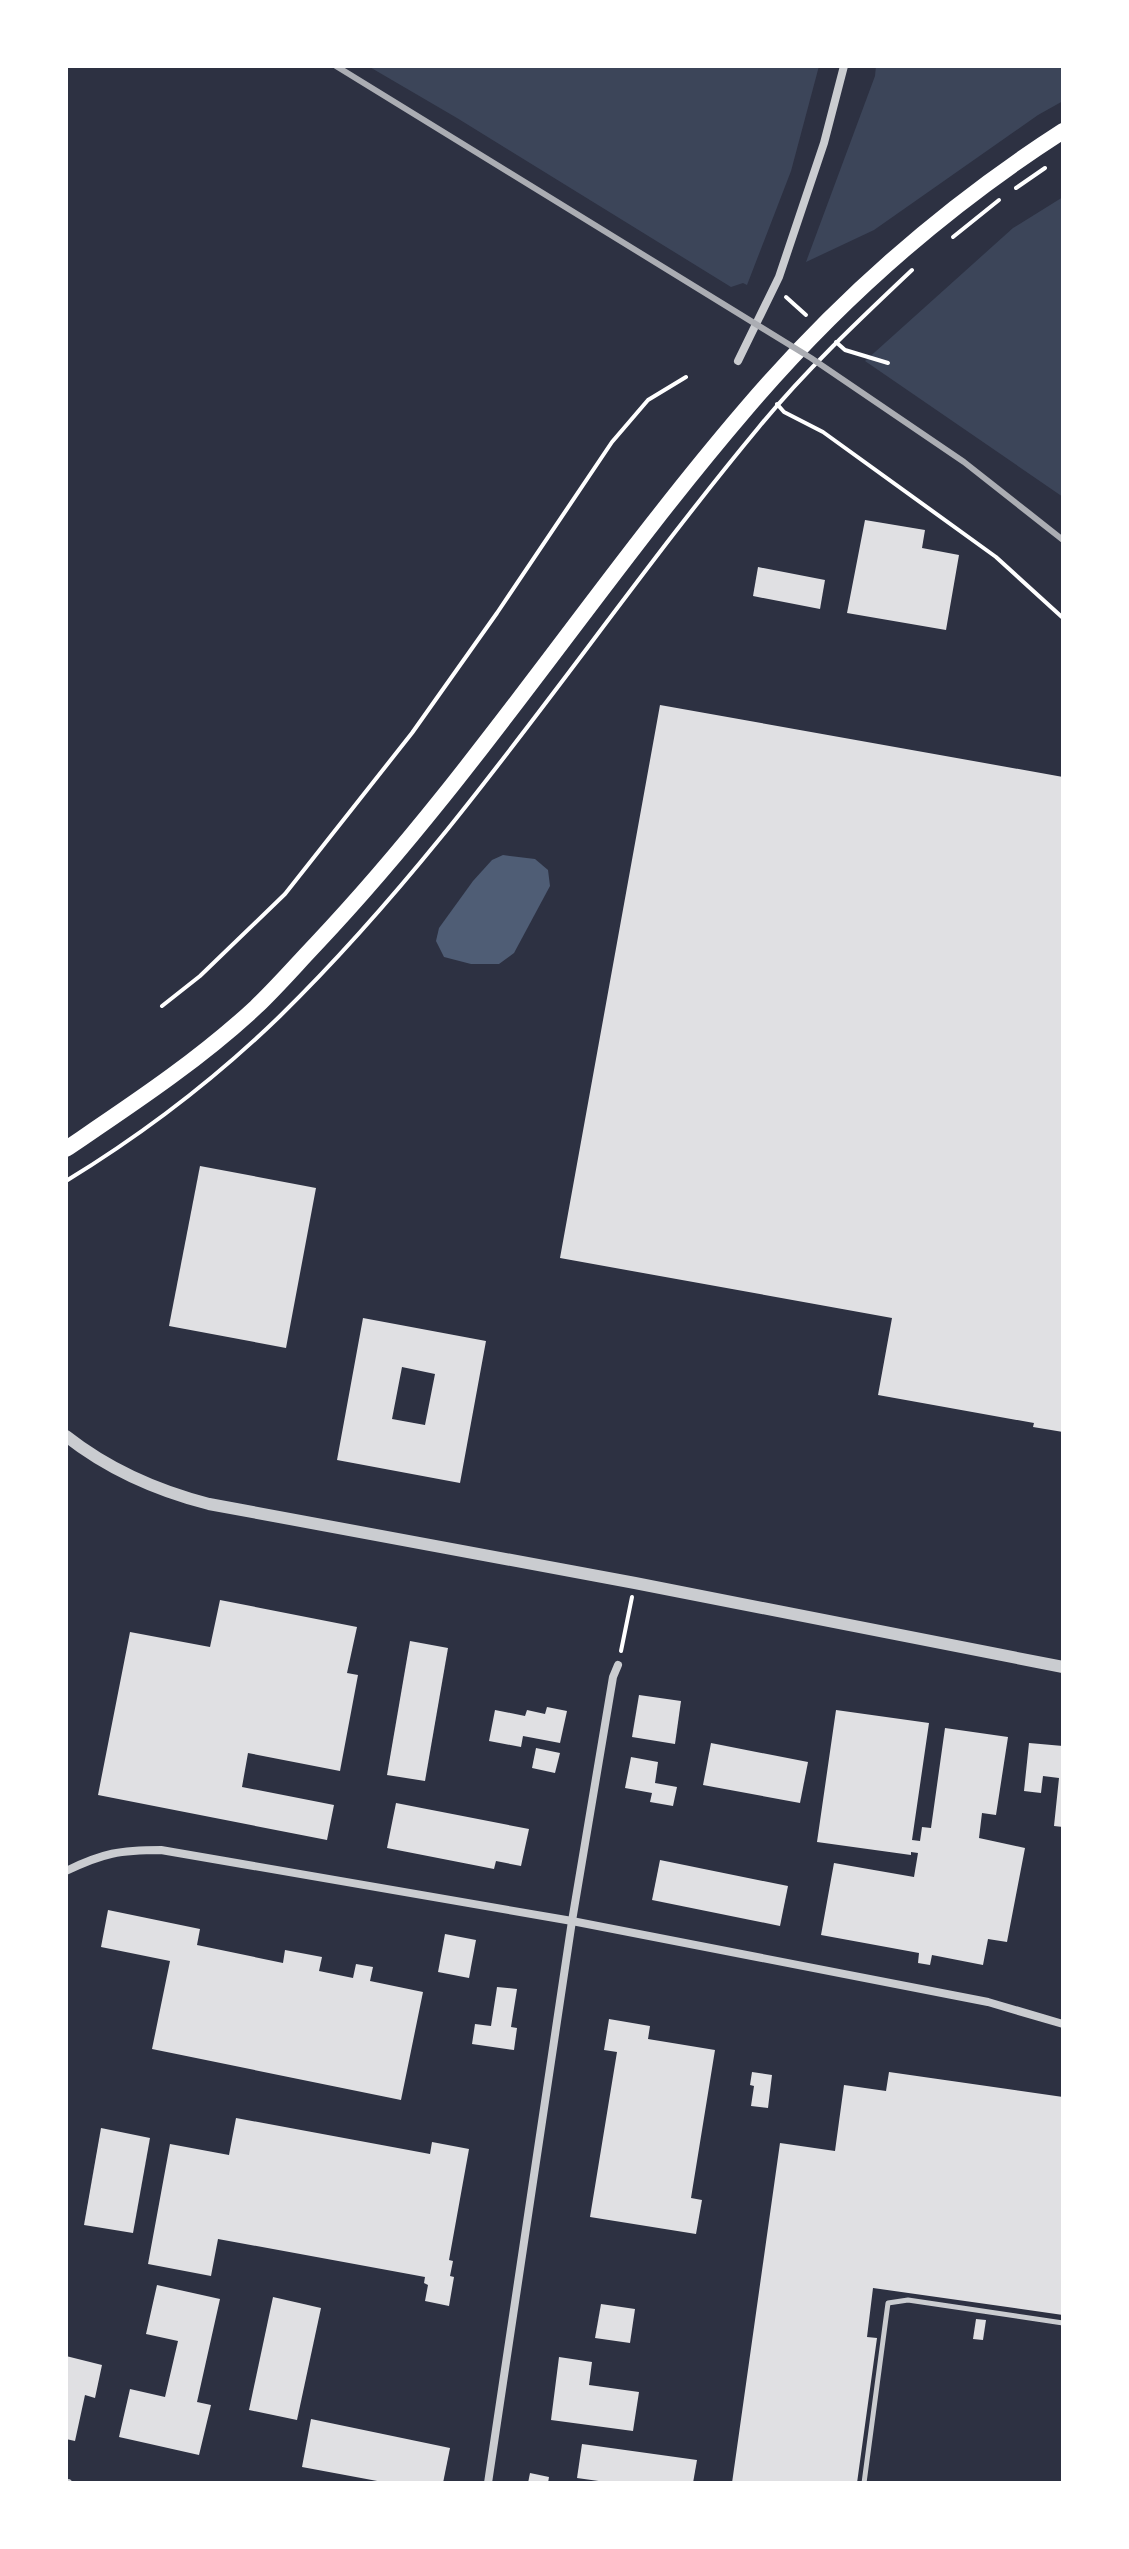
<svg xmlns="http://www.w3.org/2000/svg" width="1129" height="2549" font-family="Mulish,sans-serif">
<rect width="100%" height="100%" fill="#2d3142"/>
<g fill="#3c4559">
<polygon points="368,66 819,66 791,171 747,285 743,283 731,287 457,118"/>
<polygon points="876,66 1063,66 1063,101 1038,115 874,230 806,262 875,76"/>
<polygon points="1063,197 1063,497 865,361 1013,228"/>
</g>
<polygon fill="#4f5d75" points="503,855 535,859 548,870 550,886 514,953 499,964 471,964 444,957 436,941 439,928 473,881 492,860"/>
<g fill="#e0e0e3" fill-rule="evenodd">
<polygon points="865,520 925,530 922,548 959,555 946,630 847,613"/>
<polygon points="758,567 825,580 820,609 753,596"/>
<polygon points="660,705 1063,777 1063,1432 1033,1427 1034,1423 878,1395 892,1318 560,1258"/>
<polygon points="200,1166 316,1188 286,1348 169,1326"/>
<path d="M 363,1318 L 486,1341 L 460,1483 L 337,1460 ZM 402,1367 L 435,1374 L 425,1425 L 392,1419 Z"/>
<polygon points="220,1600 357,1627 347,1673 358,1675 340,1771 248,1753 242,1787 334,1805 327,1840 98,1795 130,1632 210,1647"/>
<polygon points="410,1641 448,1648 425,1781 387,1775"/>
<polygon points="639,1695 681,1701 675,1744 632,1737"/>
<polygon points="547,1707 567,1711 560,1743 523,1736 521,1747 489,1741 495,1710 525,1716 527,1710 545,1714"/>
<polygon points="836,1710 929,1723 912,1840 920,1841 922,1827 931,1828 945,1728 1008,1737 996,1815 982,1813 979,1838 1025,1848 1007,1942 988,1939 983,1965 932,1955 930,1965 918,1963 919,1953 821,1935 834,1863 914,1877 918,1853 911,1852 911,1855 817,1842"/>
<polygon points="711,1743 808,1762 800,1803 703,1785"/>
<polygon points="1029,1743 1063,1746 1061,1768 1063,1768 1063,1827 1054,1826 1059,1778 1043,1776 1041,1793 1024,1791"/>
<polygon points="536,1748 560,1753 555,1773 532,1768"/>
<polygon points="631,1757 658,1762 655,1783 677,1787 673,1806 650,1802 652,1793 625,1788"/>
<polygon points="396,1803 529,1829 521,1866 496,1861 494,1869 387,1848"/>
<polygon points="660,1860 788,1886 780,1926 652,1900"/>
<polygon points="108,1910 200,1929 197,1945 283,1963 285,1950 322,1957 319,1971 353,1978 356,1964 373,1967 370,1981 423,1992 401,2100 152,2049 170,1961 101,1947"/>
<polygon points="445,1934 476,1940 469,1978 438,1972"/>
<polygon points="497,1987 517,1989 511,2027 517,2028 514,2050 472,2044 475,2024 491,2026"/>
<polygon points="609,2019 650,2026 648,2039 715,2050 691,2198 702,2200 696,2234 590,2217 617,2052 604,2050"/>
<polygon points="752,2072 772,2075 768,2108 751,2106 754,2086 750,2085"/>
<polygon points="889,2072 1063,2097 1063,2315 873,2288 867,2337 877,2338 857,2483 732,2483 780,2143 835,2151 844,2085 886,2091"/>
<polygon points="236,2118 430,2154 432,2142 469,2149 449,2260 453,2261 450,2276 454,2277 449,2306 425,2301 428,2285 424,2283 425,2277 218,2239 211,2276 148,2264 170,2144 229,2155"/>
<polygon points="101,2128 150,2138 133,2233 84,2225"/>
<polygon points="157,2285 220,2299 197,2402 211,2405 199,2455 119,2437 130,2389 165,2397 178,2341 146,2334"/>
<polygon points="273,2297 321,2308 297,2420 249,2410"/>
<polygon points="601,2304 635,2309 630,2343 595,2338"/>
<polygon points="976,2319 986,2320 983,2340 973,2339"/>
<polygon points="66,2356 102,2365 95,2398 85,2395 75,2441 66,2439"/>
<polygon points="559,2357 592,2362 589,2385 639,2392 633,2431 551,2420"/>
<polygon points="311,2419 450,2448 443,2483 388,2483 302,2467"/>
<polygon points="582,2444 697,2460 693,2483 613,2483 577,2478"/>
<polygon points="530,2473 549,2477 548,2483 528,2483"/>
</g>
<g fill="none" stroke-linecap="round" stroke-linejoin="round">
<g stroke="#fff" stroke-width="4">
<polyline points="1016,188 1045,168"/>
<polyline points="953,237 999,200"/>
<polyline points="786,297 806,315"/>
<polyline points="836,342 845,350 888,363"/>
<polyline points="777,404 784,412 823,432 996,557 1063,618"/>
<polyline points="162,1006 200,976 285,894 412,733 497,613 612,442 648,400 686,377"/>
<path d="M 66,1181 C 143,1134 215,1079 280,1016 C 461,839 597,622 759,427 C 805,371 859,320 912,270"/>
<polyline points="621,1651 632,1597"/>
</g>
<polyline stroke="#caccd0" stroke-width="5" points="864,2483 888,2303 908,2300 1063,2323"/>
<g stroke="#caccd0" stroke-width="8">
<polyline points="738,361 779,277 824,143 844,66"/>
<path d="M 66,1871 C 103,1853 120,1850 161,1850 L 572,1921 L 988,2002 L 1063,2024"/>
<polyline points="66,2483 68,2483"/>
<polyline points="488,2483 572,1921 613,1677 618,1665"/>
</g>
<path stroke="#caccd0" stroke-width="12" d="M 66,1436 C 108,1469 158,1491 209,1504 L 635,1583 L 1063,1667"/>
<path stroke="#fff" stroke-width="16" d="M 66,1149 C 131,1105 198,1061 256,1007 C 277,987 296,965 316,944 C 473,778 596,584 745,410 C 837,302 943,208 1063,131"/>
<polyline stroke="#abadb3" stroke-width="6" points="336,66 811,358 964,462 1063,540"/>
</g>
<rect width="1129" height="2549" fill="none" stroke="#ffffff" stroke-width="136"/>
</svg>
